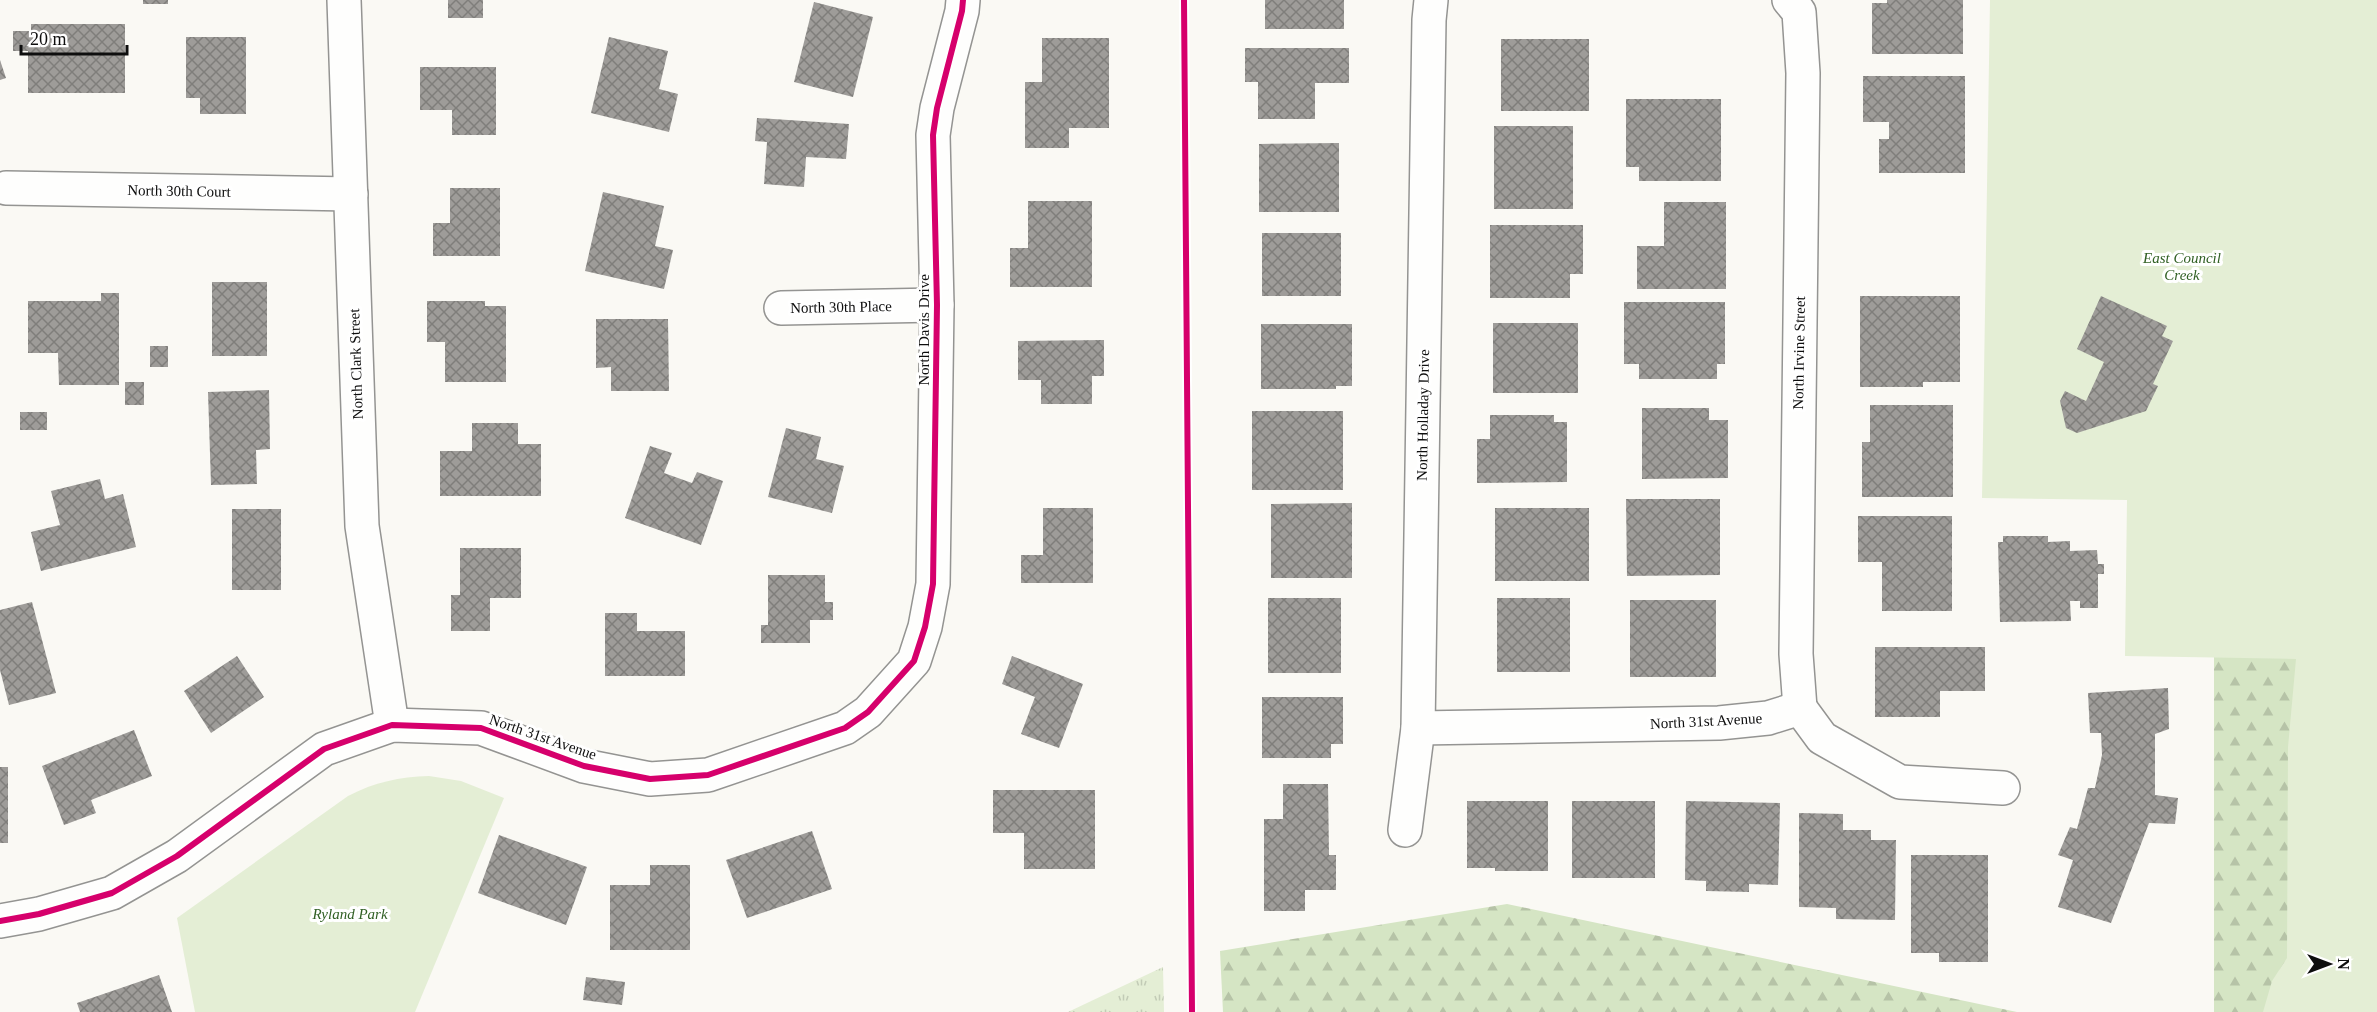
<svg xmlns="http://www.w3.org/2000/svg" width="2377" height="1012" font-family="'Times New Roman',serif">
<defs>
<pattern id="grass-tufts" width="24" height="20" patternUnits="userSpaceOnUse" patternTransform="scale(1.5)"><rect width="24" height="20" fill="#e4eed5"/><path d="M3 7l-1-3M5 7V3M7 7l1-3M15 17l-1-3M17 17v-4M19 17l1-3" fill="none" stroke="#c2cbb6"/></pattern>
<pattern id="forest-firs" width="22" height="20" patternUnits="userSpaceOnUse" patternTransform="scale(1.5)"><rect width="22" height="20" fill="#d5e5c4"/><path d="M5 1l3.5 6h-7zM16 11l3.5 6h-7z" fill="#b6c3a7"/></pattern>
<pattern id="building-cross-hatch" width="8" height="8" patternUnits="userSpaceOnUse" patternTransform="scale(1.5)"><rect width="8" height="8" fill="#9e9c99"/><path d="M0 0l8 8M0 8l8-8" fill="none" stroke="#7f7e7b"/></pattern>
</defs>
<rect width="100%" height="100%" fill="#faf9f4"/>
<polygon fill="url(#grass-tufts)" points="1163,967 1164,1012 1068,1012"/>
<g fill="url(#forest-firs)">
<polygon points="2377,22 2377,1012 2214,1012 2214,570"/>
<polygon points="1507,904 2017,1012 1223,1012 1220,951"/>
</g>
<g fill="#e4eed5">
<polygon points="1990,0 2377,0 2377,1012 2263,1012 2272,981 2287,958 2288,747 2296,659 2125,656 2127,500 1982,498"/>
<path d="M 429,776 L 461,781 L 504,798 L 415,1012 L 195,1012 L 177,918 L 348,796 C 375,782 399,777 429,776 Z"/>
</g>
<g fill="url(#building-cross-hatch)">
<rect x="143" y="0" width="25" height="4"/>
<rect x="448" y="0" width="35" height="18"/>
<rect x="1265" y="0" width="79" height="29"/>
<polygon points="1887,0 1963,0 1963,54 1872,54 1872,3 1887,3"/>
<polygon points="814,2 873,17 853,97 794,82"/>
<polygon points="31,24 125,24 125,93 28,93 28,51 13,51 13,31 31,31"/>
<polygon points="186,37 246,37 246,114 200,114 200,98 186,98"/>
<polygon points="609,37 668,51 659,89 678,94 669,132 591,113"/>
<polygon points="1042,38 1109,38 1109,128 1069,128 1069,148 1025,148 1025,82 1042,82"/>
<rect x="1501" y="39" width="88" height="72"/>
<polygon points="1245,48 1349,48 1349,83 1315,83 1315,119 1258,119 1258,82 1245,82"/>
<polygon points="0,60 6,78 0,80"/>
<polygon points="420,67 496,67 496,135 452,135 452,110 420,110"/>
<polygon points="1863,76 1965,76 1965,173 1879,173 1879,139 1889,139 1889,122 1863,122"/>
<polygon points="1626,99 1721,99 1721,181 1639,181 1639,167 1626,167"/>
<polygon points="757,118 849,124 846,159 806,157 804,187 764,184 767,142 755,141"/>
<rect x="1494" y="126" width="79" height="83"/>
<polygon points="1339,143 1339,212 1259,212 1259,144"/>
<polygon points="450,188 500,188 500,256 433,256 433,223 450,223"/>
<polygon points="603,192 664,206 655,246 673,250 664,289 585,271"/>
<polygon points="1028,201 1092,201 1092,287 1010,287 1010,248 1028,248"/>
<polygon points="1664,202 1726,202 1726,289 1637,289 1637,246 1664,246"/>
<polygon points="1490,225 1583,225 1583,274 1570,274 1570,298 1490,298"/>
<rect x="1262" y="233" width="79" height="63"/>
<rect x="212" y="282" width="55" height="74"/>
<polygon points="101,293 119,293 119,385 59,385 58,353 28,353 28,301 101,301"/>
<polygon points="1860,296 1960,296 1960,382 1923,382 1923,387 1860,387"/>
<polygon points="2101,296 2167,326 2162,336 2173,341 2153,384 2158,386 2146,411 2077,433 2066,428 2060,401 2065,391 2086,401 2104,362 2077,349"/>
<polygon points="427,301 485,301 485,306 506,306 506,382 445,382 445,342 427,342"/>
<polygon points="1624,302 1725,302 1725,364 1717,364 1717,379 1639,379 1639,364 1624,364"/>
<polygon points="596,319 668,319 669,391 611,391 611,367 596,368"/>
<rect x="1493" y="323" width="85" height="70"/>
<polygon points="1261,324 1352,324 1352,386 1336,386 1336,389 1261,389"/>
<polygon points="1104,340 1104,376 1092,376 1092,404 1041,404 1041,380 1018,380 1018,341"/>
<rect x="150" y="346" width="18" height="21"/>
<rect x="125" y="382" width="19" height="23"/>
<polygon points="269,390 270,449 256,450 257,484 211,485 208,392"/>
<polygon points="1870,405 1953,405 1953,497 1862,497 1862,442 1870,442"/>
<polygon points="1642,408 1709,408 1709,420 1728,420 1728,478 1642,479"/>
<rect x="1252" y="411" width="91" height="79"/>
<rect x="20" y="412" width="27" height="18"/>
<polygon points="1490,415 1554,415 1554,422 1567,422 1567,482 1477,483 1477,439 1490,439"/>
<polygon points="472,423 518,423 518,444 541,444 541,496 440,496 440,451 472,451"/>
<polygon points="786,428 821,437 816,459 844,466 832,513 768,497"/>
<polygon points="650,446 672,453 664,473 692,483 697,472 723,481 701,545 625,518"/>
<polygon points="100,479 105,499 123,494 136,547 41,571 31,532 60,525 51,491"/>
<polygon points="1626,499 1720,499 1720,575 1627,576"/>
<polygon points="1352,503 1352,578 1271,578 1271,504"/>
<polygon points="1043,508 1093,508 1093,583 1021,583 1021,555 1043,555"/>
<rect x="1495" y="508" width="94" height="73"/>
<rect x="232" y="509" width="49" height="81"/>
<polygon points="1858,516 1952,516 1952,611 1882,611 1882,562 1858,562"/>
<polygon points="2003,536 2048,536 2048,542 2070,541 2070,551 2097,550 2098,564 2104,564 2104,574 2098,574 2098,608 2080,608 2080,601 2070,601 2071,621 2000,622 1998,542 2003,542"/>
<polygon points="460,548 521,548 521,598 490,598 490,631 451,631 451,595 460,595"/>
<polygon points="768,575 825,575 825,602 833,602 833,620 810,620 810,643 761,643 761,625 768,625"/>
<rect x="1268" y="598" width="73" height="75"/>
<rect x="1497" y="598" width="73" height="74"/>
<rect x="1630" y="600" width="86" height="77"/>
<polygon points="32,602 56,693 9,705 0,670 0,610"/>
<polygon points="605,613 637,613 637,631 685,631 685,676 605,676"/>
<polygon points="1875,647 1985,647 1985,691 1940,691 1940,717 1875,717"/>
<polygon points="237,656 264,697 211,733 184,691"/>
<polygon points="1012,656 1083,684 1059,748 1021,734 1035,697 1002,684"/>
<polygon points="2168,688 2169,729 2155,734 2155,795 2178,798 2175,824 2149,823 2111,923 2058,907 2073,860 2058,855 2070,827 2077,829 2088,788 2095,788 2102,755 2101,733 2090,733 2088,693"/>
<polygon points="1262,697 1343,697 1343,744 1331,744 1331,758 1262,758"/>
<polygon points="134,730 152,776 91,800 96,813 64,825 42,766"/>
<rect x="0" y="767" width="8" height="76"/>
<polygon points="1283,784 1328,784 1329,855 1336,855 1336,890 1305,890 1305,911 1264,911 1264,819 1283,819"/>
<polygon points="993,790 1095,790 1095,869 1024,869 1024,833 993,833"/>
<polygon points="1467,801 1548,801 1548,871 1495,871 1495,868 1467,868"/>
<rect x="1572" y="801" width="83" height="77"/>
<polygon points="1686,801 1780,803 1778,885 1749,884 1749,892 1706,891 1706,881 1685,880"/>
<polygon points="1799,813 1843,814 1843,830 1871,830 1871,840 1896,840 1895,920 1836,919 1836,908 1799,907"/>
<polygon points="812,831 832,889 747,918 726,860"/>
<polygon points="499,835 587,867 566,925 478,893"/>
<polygon points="1911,855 1988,855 1988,962 1939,962 1939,953 1911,953"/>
<polygon points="650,865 690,865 690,950 610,950 610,885 650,885"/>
<polygon points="159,975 172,1012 80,1012 77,1003"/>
<polygon points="586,977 625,982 622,1005 583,1000"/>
</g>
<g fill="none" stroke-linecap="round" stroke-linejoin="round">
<g stroke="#949492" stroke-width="36">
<g id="minor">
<polyline points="344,0 362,526 392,725"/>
<polyline points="1789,0 1799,12 1803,73 1796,654 1800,708"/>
<polyline points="6,188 351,194"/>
<polyline points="781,308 937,305"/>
<polyline points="1800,708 1822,738 1900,782 2003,788"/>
<polyline points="1418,728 1719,723 1768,718 1800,708"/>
<polyline points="1405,830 1418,728 1429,20 1431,0"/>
<polyline points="0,921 39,914 112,893 177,856 324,749 392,725 481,728 584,766 650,779 708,775 845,728 868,712 914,661 925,627 933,584 937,305 933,135 937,108 962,11 963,0"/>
</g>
</g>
<use href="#minor" stroke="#fefefd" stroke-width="33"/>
<g stroke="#fff" stroke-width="10">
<g id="cycleway">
<polyline points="1184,0 1192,1012"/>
<polyline points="0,921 39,914 112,893 177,856 324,749 392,725 481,728 584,766 650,779 708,775 845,728 868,712 914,661 925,627 933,584 937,305 933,135 937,108 962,11 963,0"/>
</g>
</g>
<use href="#cycleway" stroke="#d6006c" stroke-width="6"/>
</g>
<g text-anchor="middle" stroke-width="6" stroke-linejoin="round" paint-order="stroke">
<g font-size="15" fill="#0e0e0e" stroke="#fff">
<text transform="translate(179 191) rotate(1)" y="5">North 30th Court</text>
<text transform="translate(841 307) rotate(-1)" y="5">North 30th Place</text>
<text transform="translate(924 330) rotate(-90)" y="5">North Davis Drive</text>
<text transform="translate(1799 353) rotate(-89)" y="5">North Irvine Street</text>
<text transform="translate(356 364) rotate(-92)" y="5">North Clark Street</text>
<text transform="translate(1423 415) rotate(-89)" y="5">North Holladay Drive</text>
<text transform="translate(1706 721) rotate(-3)" y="5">North 31st Avenue</text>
<text transform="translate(543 737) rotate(19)" y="5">North 31st Avenue</text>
</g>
<g font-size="15" font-style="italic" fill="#316024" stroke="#fff">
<text x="2182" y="263">East Council<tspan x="2182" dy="17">Creek</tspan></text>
<text x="350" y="919">Ryland Park</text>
</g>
</g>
<g transform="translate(2329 964) rotate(90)" stroke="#ffffff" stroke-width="4.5" paint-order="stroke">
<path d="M0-4.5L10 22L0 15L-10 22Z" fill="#0e0e0e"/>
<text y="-9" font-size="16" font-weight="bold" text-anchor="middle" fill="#0e0e0e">N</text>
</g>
<path d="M21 45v9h106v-9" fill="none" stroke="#0e0e0e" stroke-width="3"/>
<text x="30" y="45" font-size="18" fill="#0e0e0e" stroke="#ffffff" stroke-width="4.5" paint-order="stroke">20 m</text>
</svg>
